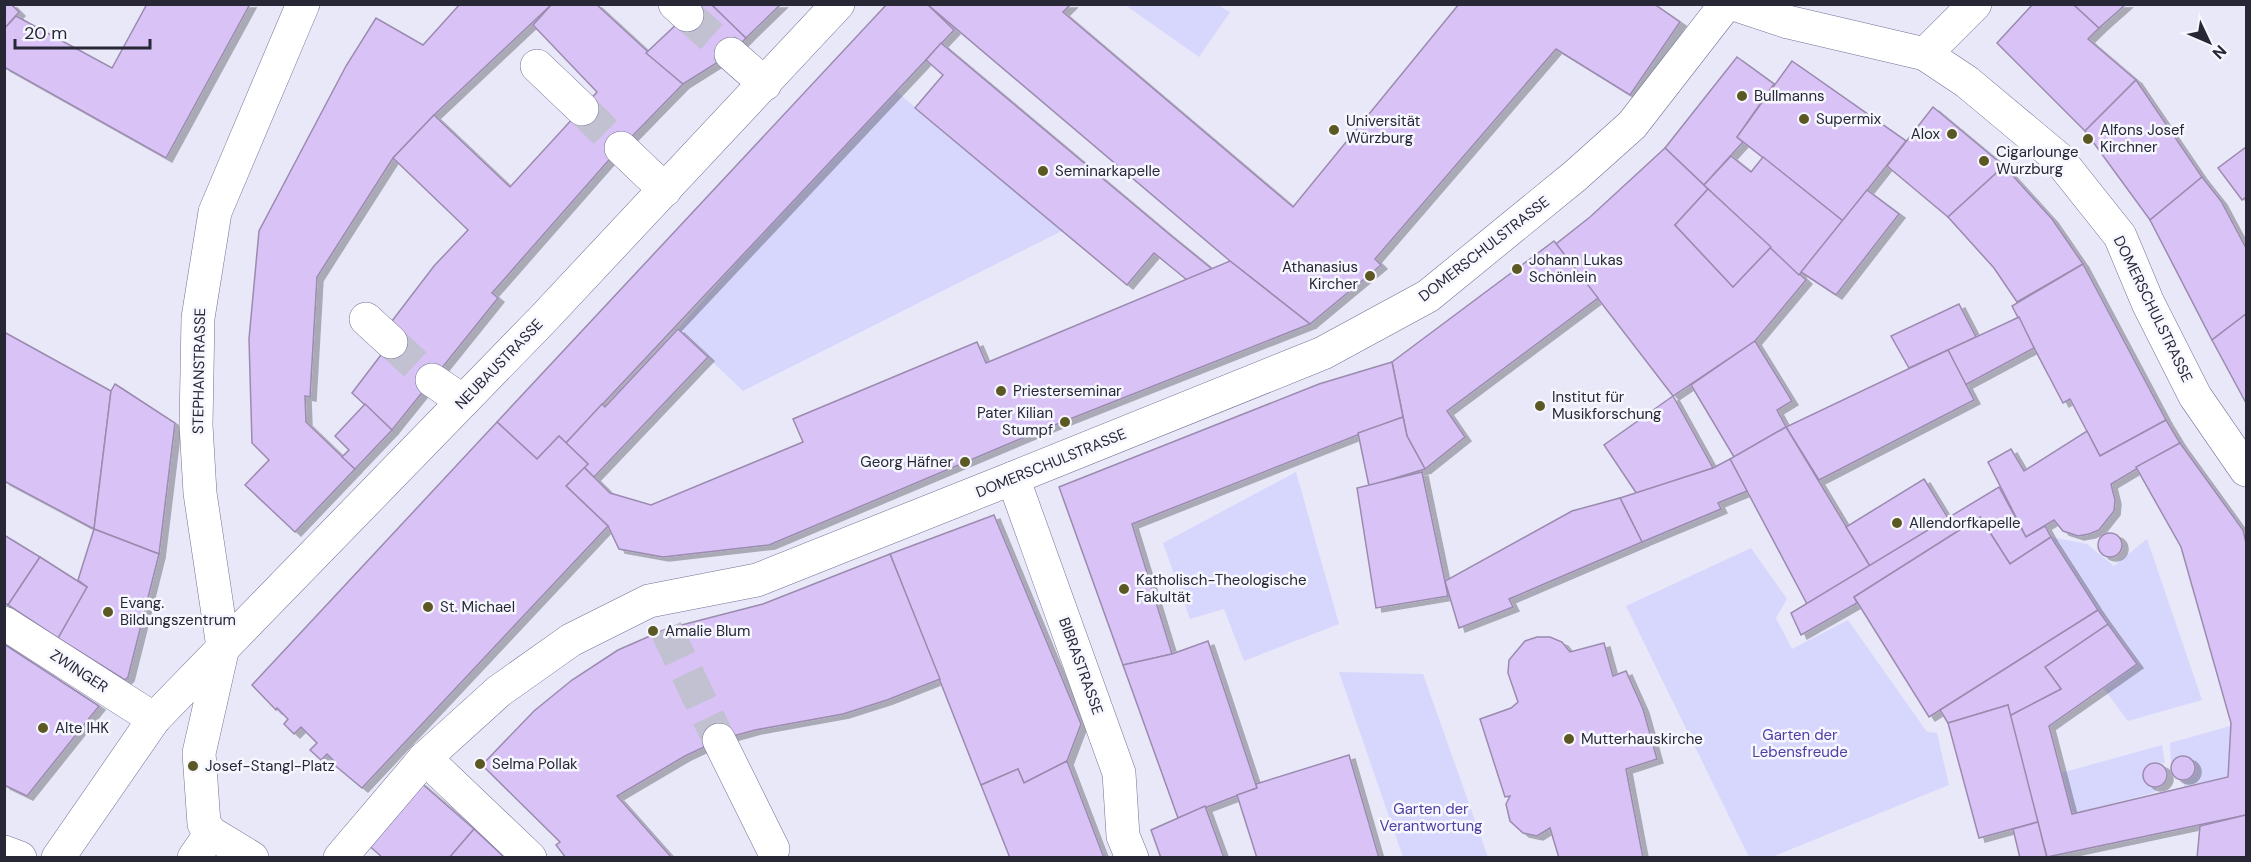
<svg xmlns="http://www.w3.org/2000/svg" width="2251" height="862" font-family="'DM Sans',sans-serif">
<defs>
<filter id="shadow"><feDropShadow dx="6" dy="4" stdDeviation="0" flood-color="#0004"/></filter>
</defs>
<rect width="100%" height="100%" fill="#e8e8f9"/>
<g fill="#d7d7fd">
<polygon points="1129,5 1218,5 1230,12 1199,57 1128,7"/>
<polygon points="896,91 1062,231 743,391 678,329 752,245"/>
<polygon points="1296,472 1339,624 1244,661 1224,609 1190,619 1163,543"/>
<polygon points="2051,537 2087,544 2114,566 2147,539 2202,700 2128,721 2104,689 2137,663 2098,610"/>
<polygon points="1751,548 1787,599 1776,618 1792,649 1848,620 1927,732 1937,733 1949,785 1772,857 1749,857 1626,606"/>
<polygon points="1339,672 1423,674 1488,857 1403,857"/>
<path d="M 2230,726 L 2228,777 L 2184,787 L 2183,781 L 2195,771 C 2194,762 2191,757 2181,757 L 2171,765 L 2170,743 Z"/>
<polygon points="2162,745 2165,763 2153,763 2144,772 2144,779 2155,787 2156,792 2072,814 2061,773"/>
</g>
<g fill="#d9c2f6" stroke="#9b8baf" stroke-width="1.5" filter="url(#shadow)">
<polygon points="4,4 11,4 19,12 4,29"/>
<polygon points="147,4 250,4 166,158 4,67 4,29 16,16 112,68"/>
<polygon points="460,4 552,4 434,115 393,158 317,277 310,397 305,396 306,422 355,469 295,532 245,485 269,460 252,443 249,339 259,231 346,66 376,18 423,45"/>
<polygon points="552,4 596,4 683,84 608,161 492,293 498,298 392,430 352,393 400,330 392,321 434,266 468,230 393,158 434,115 510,187 597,92 533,25"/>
<polygon points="698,4 711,4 746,38 731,54 683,84 646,53"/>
<polygon points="711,4 781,4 746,38"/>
<polygon points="887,4 927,4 954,30 566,443 559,436 537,459 497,422"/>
<polygon points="927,4 1071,4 1063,12 1293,207 1459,4 1654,4 1680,22 1630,95 1556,49 1375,259 1381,265 1310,324 1230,261"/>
<polygon points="2033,4 2073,4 2099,28 2088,39 2136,80 2085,131 1997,43"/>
<polygon points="2073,4 2126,4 2099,28"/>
<polygon points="941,43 1169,234 1212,269 1187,280 1154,253 1127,285 915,108 943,75 926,60"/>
<polygon points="1737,57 1774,84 1737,137 1743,142 1704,185 1665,148"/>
<polygon points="1792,61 1906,141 1843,221 1737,137"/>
<polygon points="2136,80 2202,177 2150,220 2085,131"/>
<polygon points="1933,107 2004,166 1948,217 1887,166"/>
<polygon points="2246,147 2246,197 2242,200 2218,168"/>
<polygon points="1665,148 1708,189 1675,225 1733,287 1771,247 1806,280 1755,341 1673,396 1556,244 1590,217"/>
<polygon points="1731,156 1751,172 1763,157 1843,221 1799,275 1704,185"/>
<polygon points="2004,166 2052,219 2083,264 2017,302 1994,268 1948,217"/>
<polygon points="2202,177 2221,201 2246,248 2246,314 2212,340 2150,220"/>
<polygon points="1708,189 1771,247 1733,287 1675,225"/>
<polygon points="1867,190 1899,214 1836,295 1801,272"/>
<polygon points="1554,241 1598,298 1447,411 1465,437 1425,469 1407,436 1392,362"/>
<polygon points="1230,261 1310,324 1032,434 769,545 663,557 619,549 608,526 566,486 584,467 610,493 651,505 803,442 793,419 977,342 986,363"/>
<polygon points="2083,264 2166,420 2100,456 2070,399 2063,403 2012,306"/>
<polygon points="1959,304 1976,337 1909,368 1891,336"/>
<polygon points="2246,314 2246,403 2212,340"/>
<polygon points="2019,317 2034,348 1965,385 1948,350"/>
<polygon points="678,329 708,357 594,477 584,467 588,464 566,443 602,404 605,407"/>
<polygon points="4,332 111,391 94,529 4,481"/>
<polygon points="1755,341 1792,401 1777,410 1786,427 1734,457 1691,385"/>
<polygon points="1948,350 1974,400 1819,480 1786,427"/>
<polygon points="1392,362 1403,417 1132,524 1172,654 1123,665 1059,487 1319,384"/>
<polygon points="115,384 175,423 159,554 94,529 111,391"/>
<polygon points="1673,396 1713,468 1637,494 1604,445"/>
<polygon points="365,404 392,430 355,469 342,457 349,450 335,436"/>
<polygon points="1403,417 1407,436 1425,469 1369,486 1358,433"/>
<polygon points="2166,420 2180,443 2111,484 2115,500 2114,511 2099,530 2089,534 2078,536 2063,531 2054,520 2026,537 1988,462 2011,449 2024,471 2087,431 2100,456"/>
<polygon points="497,422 537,459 559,436 588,464 566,486 608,526 362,788 332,763 334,761 327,754 321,760 310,750 317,743 301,727 294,734 284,724 288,719 277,708 276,710 252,685"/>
<polygon points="1786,427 1870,566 1807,604 1730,459"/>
<polygon points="2180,443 2243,530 2246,543 2246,815 2047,857 2009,716 2061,689 2045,667 2108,624 2137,664 2049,726 2072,814 2228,777 2231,723 2181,547 2136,467"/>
<polygon points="1730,459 1747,491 1718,503 1721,509 1642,542 1620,498 1713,468"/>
<polygon points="1422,472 1448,596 1376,608 1357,488"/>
<polygon points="1924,479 1948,518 1870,566 1846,527"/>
<polygon points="1999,487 2026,537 2045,526 2051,537 2010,564 1980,517 1854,597 1857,603 1801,635 1791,613"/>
<polygon points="1620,498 1642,542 1509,599 1513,607 1459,628 1445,581 1572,511"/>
<polygon points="994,515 1081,724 1067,761 1024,783 1018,769 981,785 890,554"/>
<polygon points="1980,517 2010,564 2051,537 2098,610 1929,717 1854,597"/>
<polygon points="94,529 159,554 128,677 125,680 58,638 87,587 78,580"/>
<circle cx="2110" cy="545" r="12"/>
<polygon points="4,535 40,557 8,605 4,603"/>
<polygon points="890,554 940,679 887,700 843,714 755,730 719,740 685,756 617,796 672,858 566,858 556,845 560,842 482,765 534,711 572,680 618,650 666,629 763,604"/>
<polygon points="40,557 87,587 58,638 8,605"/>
<polygon points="2098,610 2108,624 2045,667 2061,689 2009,716 2008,705 1948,723 1940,710"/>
<polygon points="1537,637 1550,637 1562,642 1570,652 1604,643 1613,676 1626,671 1643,709 1657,759 1626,769 1643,858 1559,858 1550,828 1537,836 1523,833 1510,821 1506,804 1510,796 1505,797 1480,719 1511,708 1518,702 1508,673 1509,660 1525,641"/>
<polygon points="1208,641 1257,788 1178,818 1123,665 1172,654"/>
<polygon points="4,644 99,706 27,796 4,785"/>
<polygon points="2008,705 2038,822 1979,838 1948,723"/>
<polygon points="1349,755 1379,858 1257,858 1237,795 1257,788 1256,784"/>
<circle cx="2183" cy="768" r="12"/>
<polygon points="1067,761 1104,858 1010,858 981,785 1018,769 1024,783"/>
<circle cx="2155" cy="775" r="12"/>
<polygon points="420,782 474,829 449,858 383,858 366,843"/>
<polygon points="1205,806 1224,858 1161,858 1151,830"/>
<polygon points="2246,815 2246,858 2197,858 2200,826"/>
<polygon points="2038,822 2047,858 2020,858 2013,829"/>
<polygon points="474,829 505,858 449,858"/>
</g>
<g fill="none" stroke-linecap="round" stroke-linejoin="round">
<g stroke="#c1c1d2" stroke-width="33" stroke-dasharray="33 16" stroke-linecap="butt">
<polyline points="687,15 731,54"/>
<polyline points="582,109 621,148"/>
<polyline points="391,342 432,380"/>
<polyline points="666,629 719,740"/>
</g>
<g stroke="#717195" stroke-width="34">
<g id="minor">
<polyline points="675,4 687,15"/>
<polyline points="1734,4 1788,22 1925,54 1967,82 2058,158 2120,236 2148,303 2195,396 2246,470"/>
<polyline points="731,54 765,84"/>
<polyline points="1925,54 1975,4"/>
<polyline points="537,66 582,109"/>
<polyline points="621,148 665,190"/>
<polyline points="366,319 391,342"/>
<polyline points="432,380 463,401"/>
<polyline points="1013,478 1119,773 1123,836 1132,858"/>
<polyline points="4,623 154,719"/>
<polyline points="719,740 773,849"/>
<polyline points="425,758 530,858"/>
<polyline points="4,852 20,858"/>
<polyline points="58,858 154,719 543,319 838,4"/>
<polyline points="194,858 211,833"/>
<polyline points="252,858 211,833 204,824 199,753 223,647 200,493 196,425 198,318 215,212 303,4"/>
<polyline points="340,858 425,758 499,691 571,640 649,601 757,580 1013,478 1323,353 1428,296 1575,176 1632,125 1726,4"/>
</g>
</g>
<use href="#minor" stroke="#fff" stroke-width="33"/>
</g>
<g fill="#5c5824" stroke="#f6f6ff" stroke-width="2">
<circle cx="1742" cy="96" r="6"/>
<circle cx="1804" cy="119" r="6"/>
<circle cx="1334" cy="130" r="6"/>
<circle cx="1952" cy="134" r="6"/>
<circle cx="2088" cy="139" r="6"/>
<circle cx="1984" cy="161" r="6"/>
<circle cx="1043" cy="171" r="6"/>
<circle cx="1517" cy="269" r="6"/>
<circle cx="1370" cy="276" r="6"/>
<circle cx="1001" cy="391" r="6"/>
<circle cx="1540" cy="406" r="6"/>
<circle cx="1065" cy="422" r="6"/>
<circle cx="965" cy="462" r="6"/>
<circle cx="1897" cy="523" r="6"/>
<circle cx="1124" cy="589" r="6"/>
<circle cx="428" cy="607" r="6"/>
<circle cx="108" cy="612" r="6"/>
<circle cx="653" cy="631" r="6"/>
<circle cx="43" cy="728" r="6"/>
<circle cx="1569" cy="739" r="6"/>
<circle cx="480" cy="764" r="6"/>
<circle cx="193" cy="766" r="6"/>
</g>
<g text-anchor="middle" stroke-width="5" stroke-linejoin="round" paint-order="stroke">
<g font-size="15" fill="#272736" stroke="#f6f6ff" text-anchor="start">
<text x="1754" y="101">Bullmanns</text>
<text x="1816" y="124">Supermix</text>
<text x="1346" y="126">Universität<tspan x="1346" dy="17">Würzburg</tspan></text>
<text x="2100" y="135">Alfons Josef<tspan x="2100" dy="17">Kirchner</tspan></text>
<text x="1940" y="139" text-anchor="end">Alox</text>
<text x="1996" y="157">Cigarlounge<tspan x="1996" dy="17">Wurzburg</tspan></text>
<text x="1055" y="176">Seminarkapelle</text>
<text x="1529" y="265">Johann Lukas<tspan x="1529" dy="17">Schönlein</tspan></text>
<text x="1358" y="272" text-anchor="end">Athanasius<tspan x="1358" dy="17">Kircher</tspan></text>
<text x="1013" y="396">Priesterseminar</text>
<text x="1552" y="402">Institut für<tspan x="1552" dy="17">Musikforschung</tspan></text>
<text x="1053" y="418" text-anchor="end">Pater Kilian<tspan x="1053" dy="17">Stumpf</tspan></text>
<text x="953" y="467" text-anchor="end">Georg Häfner</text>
<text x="1909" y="528">Allendorfkapelle</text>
<text x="1136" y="585">Katholisch-Theologische<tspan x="1136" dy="17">Fakultät</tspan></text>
<text x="120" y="608">Evang.<tspan x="120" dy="17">Bildungszentrum</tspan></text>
<text x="440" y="612">St. Michael</text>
<text x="665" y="636">Amalie Blum</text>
<text x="55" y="733">Alte IHK</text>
<text x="1581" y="744">Mutterhauskirche</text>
<text x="492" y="769">Selma Pollak</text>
<text x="205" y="771">Josef-Stangl-Platz</text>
</g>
<g font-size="15" fill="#272736" stroke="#f6f6ff">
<text transform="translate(1484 249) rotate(-38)" y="5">DOMERSCHULSTRASSE</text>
<text transform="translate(2153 309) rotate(64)" y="5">DOMERSCHULSTRASSE</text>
<text transform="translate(499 364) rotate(-46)" y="5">NEUBAUSTRASSE</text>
<text transform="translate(199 371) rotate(-89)" y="5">STEPHANSTRASSE</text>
<text transform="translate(1051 463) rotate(-22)" y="5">DOMERSCHULSTRASSE</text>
<text transform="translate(1081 666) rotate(70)" y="5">BIBRASTRASSE</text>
<text transform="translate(79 671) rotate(33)" y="5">ZWINGER</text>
</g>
<g font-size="15" fill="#4e3ea4" stroke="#f6f6ff">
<text x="1800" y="740">Garten der<tspan x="1800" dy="17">Lebensfreude</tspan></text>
<text x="1431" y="814">Garten der<tspan x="1431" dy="17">Verantwortung</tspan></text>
</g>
</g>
<rect width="2251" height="862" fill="none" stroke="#272736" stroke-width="12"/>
<g transform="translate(2209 42) rotate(134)" stroke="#f6f6ff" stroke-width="4.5" paint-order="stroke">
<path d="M0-4.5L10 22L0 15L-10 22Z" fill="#272736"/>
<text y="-9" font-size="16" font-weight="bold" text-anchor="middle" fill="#272736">N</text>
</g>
<path d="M15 39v9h135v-9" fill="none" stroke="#272736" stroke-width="3"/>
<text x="24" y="39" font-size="18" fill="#272736" stroke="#f6f6ff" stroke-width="4.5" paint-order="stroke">20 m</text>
</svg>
